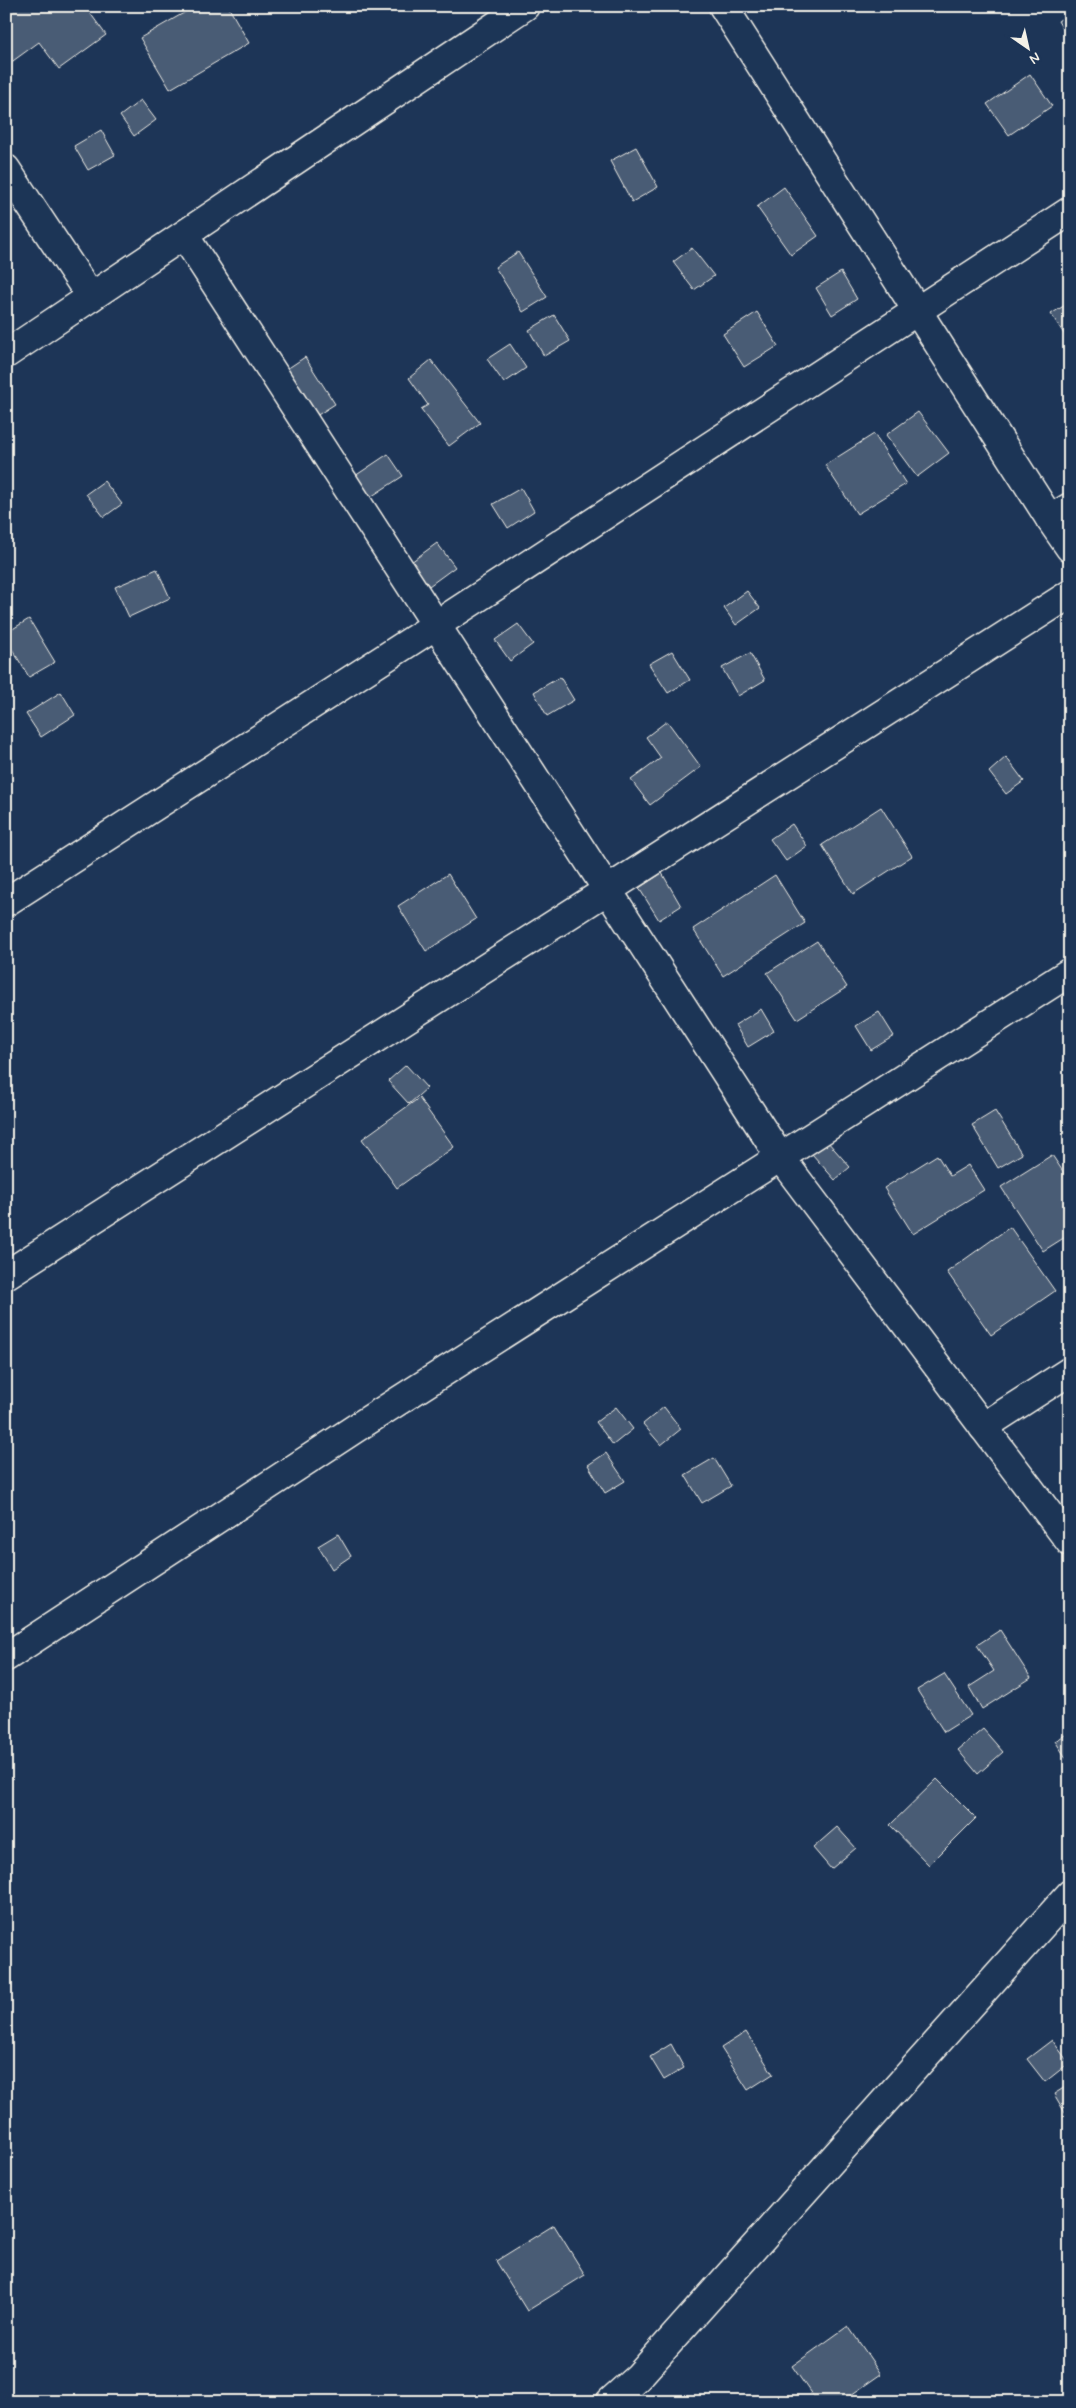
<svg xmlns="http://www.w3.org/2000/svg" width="1076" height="2408" font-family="Mynerve,sans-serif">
<rect width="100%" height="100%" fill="#1d3557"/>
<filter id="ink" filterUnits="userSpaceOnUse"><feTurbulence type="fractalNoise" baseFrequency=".02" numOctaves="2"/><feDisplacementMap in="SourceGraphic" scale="10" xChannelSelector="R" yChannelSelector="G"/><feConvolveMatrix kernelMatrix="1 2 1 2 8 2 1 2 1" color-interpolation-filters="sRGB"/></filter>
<g filter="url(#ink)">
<g fill="#485b74" stroke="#f4f1e8">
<polygon points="6,6 85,6 106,35 59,69 39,42 6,66"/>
<polygon points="196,6 228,6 249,43 170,89 140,38"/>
<polygon points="1070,13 1070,41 1058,21"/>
<polygon points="1030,74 1052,106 1009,135 987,104"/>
<polygon points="141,100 156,120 134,136 120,116"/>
<polygon points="101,130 115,155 88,170 74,146"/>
<polygon points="636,147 658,187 632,202 610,161"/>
<polygon points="784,187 818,236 791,255 757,207"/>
<polygon points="692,248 714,276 694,290 673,262"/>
<polygon points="518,252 547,297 523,312 495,267"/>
<polygon points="841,272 857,299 832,315 816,288"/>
<polygon points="1070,302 1070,343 1051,314"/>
<polygon points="757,312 778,346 744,367 723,334"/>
<polygon points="554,315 570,341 544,356 529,330"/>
<polygon points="510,344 526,368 504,383 487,359"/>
<polygon points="305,357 335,404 313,418 284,371"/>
<polygon points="431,360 480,423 449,446 421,409 428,405 409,378"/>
<polygon points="918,412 949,453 917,477 886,435"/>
<polygon points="874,434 906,484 857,514 825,465"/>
<polygon points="388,454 403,476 369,498 355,476"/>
<polygon points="104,481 122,504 104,517 86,494"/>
<polygon points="521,488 534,511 508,528 493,504"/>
<polygon points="437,543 455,567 429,586 411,562"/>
<polygon points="157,569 170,598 129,617 115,587"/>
<polygon points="747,591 760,608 736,625 724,608"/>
<polygon points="29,619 55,662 29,677 6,639 6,633"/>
<polygon points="518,624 533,644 510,661 495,640"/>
<polygon points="672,651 690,680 668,693 649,664"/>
<polygon points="750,653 765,680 738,696 722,668"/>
<polygon points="560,677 574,700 547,716 534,692"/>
<polygon points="61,692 75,715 41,737 26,714"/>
<polygon points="667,721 701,767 650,805 631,780 661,758 646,737"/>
<polygon points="1006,757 1024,781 1006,794 989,772"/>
<polygon points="881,807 912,856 853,894 822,845"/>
<polygon points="792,824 807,846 786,861 770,839"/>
<polygon points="662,873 681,906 659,920 639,888"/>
<polygon points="448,874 476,919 426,951 398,906"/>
<polygon points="775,875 805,923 723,976 693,929"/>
<polygon points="817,941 847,987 797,1019 767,973"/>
<polygon points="761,1009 774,1031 748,1047 735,1025"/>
<polygon points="879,1012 894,1036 871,1050 856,1026"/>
<polygon points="406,1065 427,1088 409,1104 388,1081"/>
<polygon points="419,1098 454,1147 397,1188 362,1139"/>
<polygon points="995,1111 1022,1154 998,1168 972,1125"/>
<polygon points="827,1141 850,1167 835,1180 812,1154"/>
<polygon points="937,1155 950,1176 968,1165 984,1190 913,1234 884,1188"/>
<polygon points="1052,1155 1070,1182 1070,1234 1043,1251 1001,1187"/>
<polygon points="1010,1227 1055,1291 991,1335 947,1272"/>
<polygon points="616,1407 633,1429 613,1445 596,1422"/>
<polygon points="664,1407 681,1429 661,1445 643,1424"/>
<polygon points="606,1453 625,1481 605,1493 588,1465"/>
<polygon points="714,1458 731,1486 702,1503 685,1475"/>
<polygon points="338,1534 351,1556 332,1569 318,1546"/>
<polygon points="1000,1630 1031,1678 982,1709 969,1687 994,1671 977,1645"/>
<polygon points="944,1674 971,1715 944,1732 917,1690"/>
<polygon points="983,1729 1003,1752 978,1774 958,1750"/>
<polygon points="1070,1732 1070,1764 1055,1741"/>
<polygon points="937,1779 976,1818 929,1865 890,1825"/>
<polygon points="837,1827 856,1848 831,1869 813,1848"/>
<polygon points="746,2032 773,2074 748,2090 721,2048"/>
<polygon points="1052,2040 1069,2063 1045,2082 1027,2059"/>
<polygon points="671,2044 684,2068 664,2080 650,2057"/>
<polygon points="1070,2084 1070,2117 1068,2118 1054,2094"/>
<polygon points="554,2225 585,2275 527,2311 496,2261"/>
<polygon points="848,2326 881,2374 841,2402 817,2402 792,2366"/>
</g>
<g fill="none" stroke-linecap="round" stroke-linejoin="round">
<g stroke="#f4f1e8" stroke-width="31">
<g id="minor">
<polyline points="723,6 1050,519"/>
<polyline points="6,169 91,297"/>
<polyline points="184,235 780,1157 1070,1542"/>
<polyline points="6,354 525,6"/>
<polyline points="1070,507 1050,519 1070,548"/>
<polyline points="6,902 436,625 1070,211"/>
<polyline points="6,1275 1070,594"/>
<polyline points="983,1427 1070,1371"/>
<polyline points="6,1657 356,1428 1070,972"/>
<polyline points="610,2402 638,2377 1070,1894"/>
</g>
</g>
<use href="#minor" stroke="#1d3557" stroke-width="28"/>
</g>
</g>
<rect width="1076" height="2408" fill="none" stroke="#1d3557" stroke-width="25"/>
<rect x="12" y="12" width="1051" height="2383" fill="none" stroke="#f4f1e8" stroke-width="2" filter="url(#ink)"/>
<g transform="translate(1028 48) rotate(146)" stroke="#1d3557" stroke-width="4" paint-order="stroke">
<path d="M0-4L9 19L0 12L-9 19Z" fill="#f4f1e8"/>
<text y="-8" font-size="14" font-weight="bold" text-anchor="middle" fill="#f4f1e8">N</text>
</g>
</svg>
